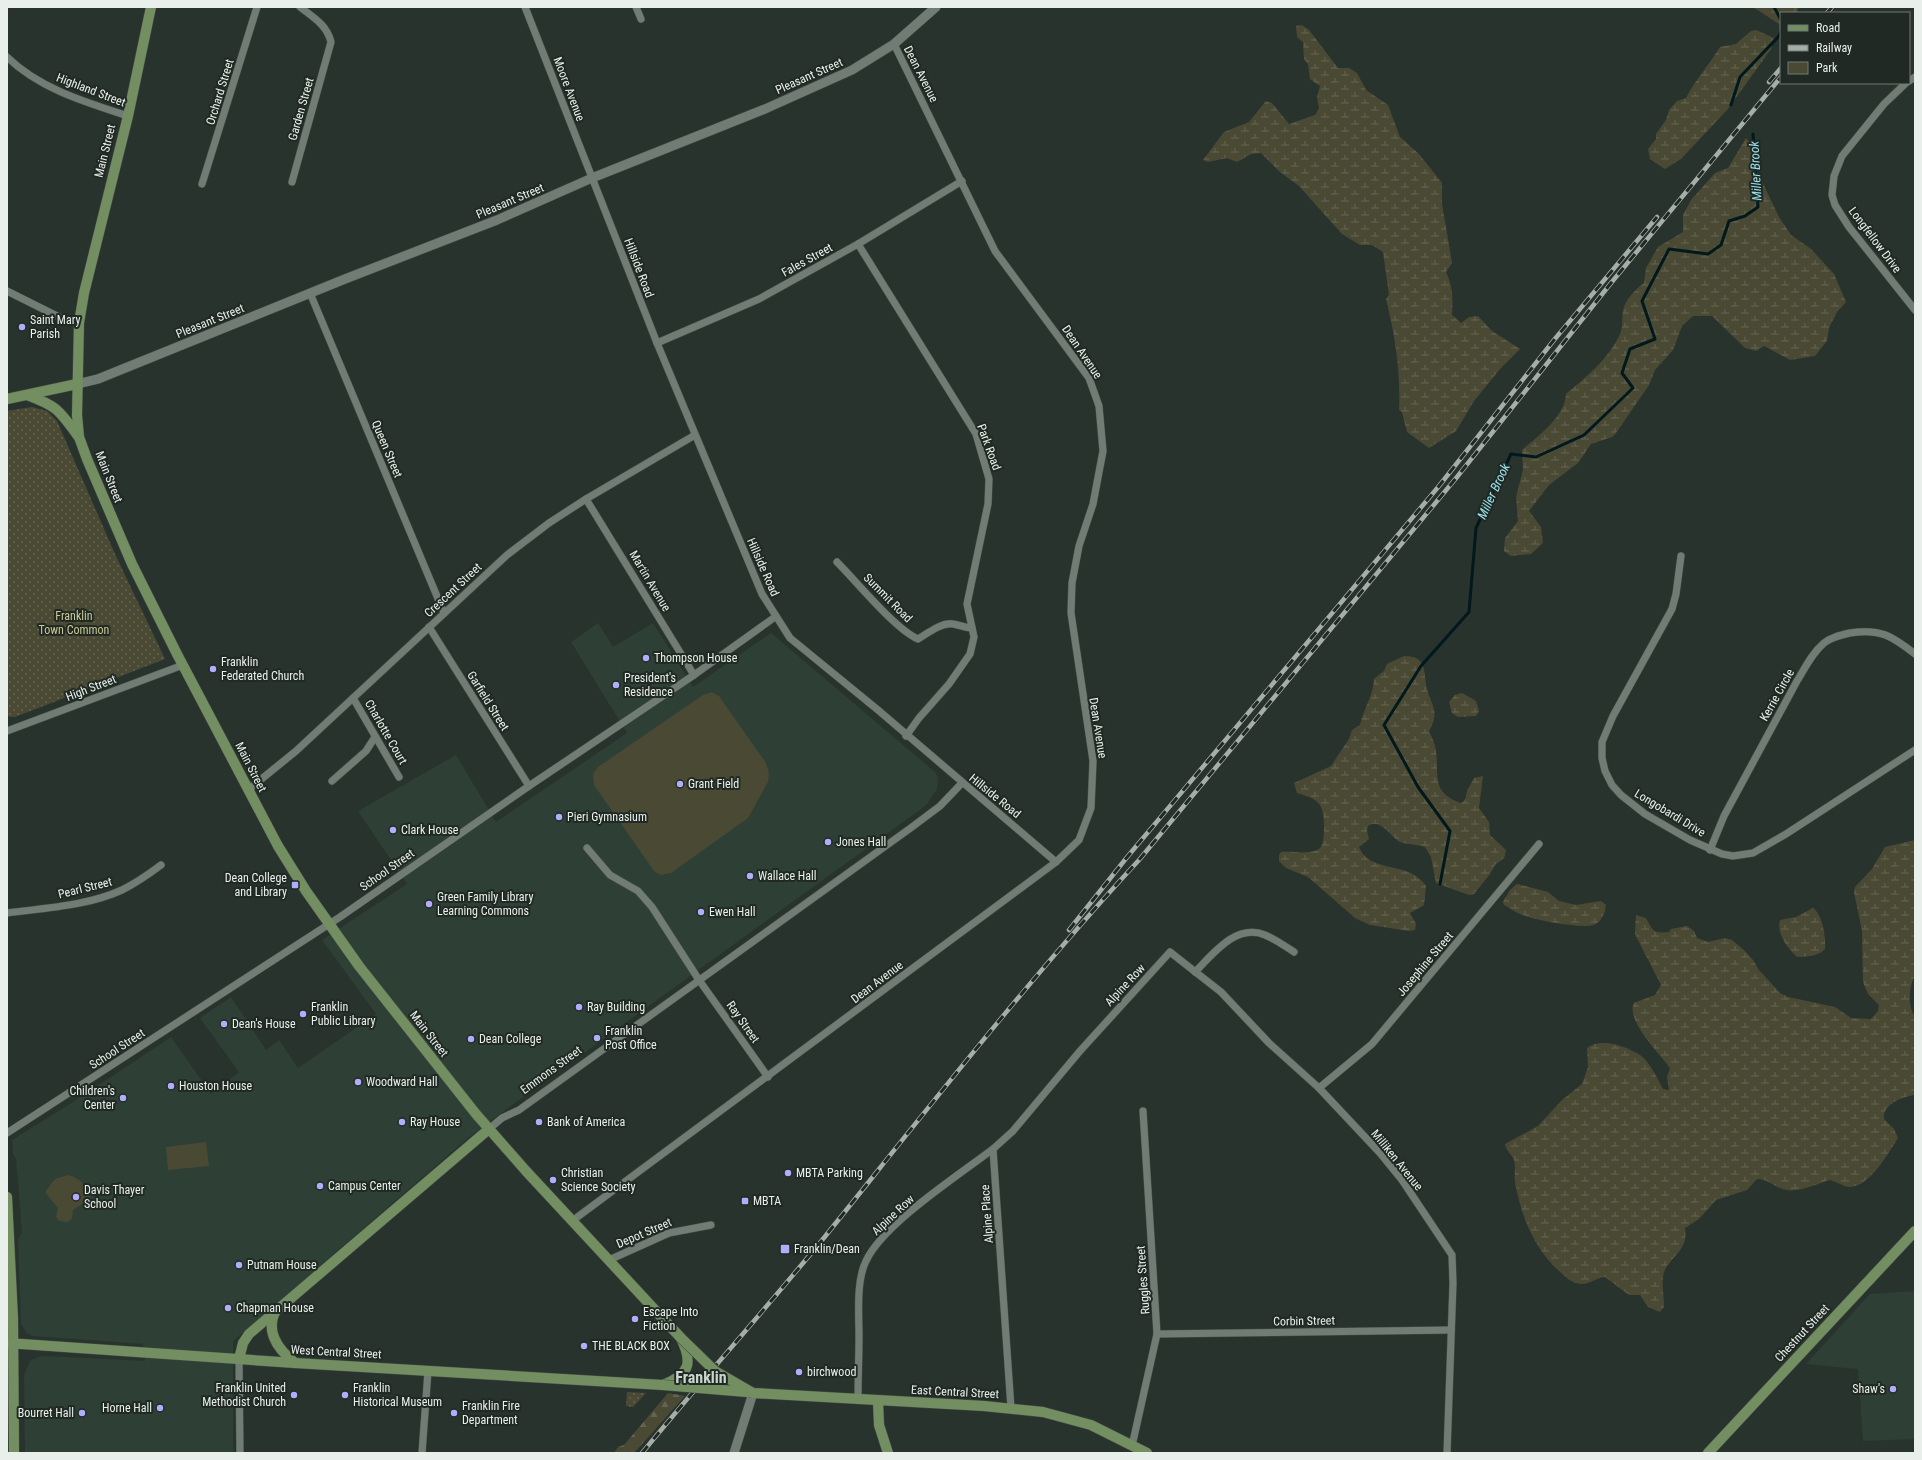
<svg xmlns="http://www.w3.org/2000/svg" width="1922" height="1460" font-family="'Roboto Condensed',sans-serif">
<defs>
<pattern id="green-dots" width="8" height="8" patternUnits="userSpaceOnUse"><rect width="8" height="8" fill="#4a4a34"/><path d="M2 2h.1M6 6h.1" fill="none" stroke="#646452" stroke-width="1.8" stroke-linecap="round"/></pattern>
<pattern id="forest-firs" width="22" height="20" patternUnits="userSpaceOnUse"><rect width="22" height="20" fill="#4a4a34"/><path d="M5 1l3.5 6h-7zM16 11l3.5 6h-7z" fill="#646452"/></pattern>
<pattern id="wetland-marsh" width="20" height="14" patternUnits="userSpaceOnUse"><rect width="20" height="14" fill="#4a4a34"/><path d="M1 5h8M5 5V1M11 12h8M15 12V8" fill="none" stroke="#646452"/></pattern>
</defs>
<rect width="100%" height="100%" fill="#29332d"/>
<g fill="#2e3f35">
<polygon points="598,623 613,647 653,623 693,687 771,633 935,772 938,778 937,789 927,804 921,809 512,1105 469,1137 233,1341 233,1453 25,1453 24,1375 30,1361 38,1357 45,1356 145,1361 143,1344 32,1336 27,1333 21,1324 18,1239 22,1232 16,1159 13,1154 12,1140 73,1102 171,1037 211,1094 239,1072 200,1018 231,997 266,1050 279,1040 298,1068 376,1014 322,940 407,884 358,811 456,755 496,822 627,733 571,642"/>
<polygon points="1915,1291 1915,1439 1863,1441 1858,1369 1806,1364 1870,1294"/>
</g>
<g fill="url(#green-dots)">
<polygon points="32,407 47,411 57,421 115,554 165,659 15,717 10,717 7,715 7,411"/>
<polygon points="627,1392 646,1393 633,1407 626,1406"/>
</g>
<polygon fill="url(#forest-firs)" points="668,1393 685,1396 634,1453 614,1453 618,1447 624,1445"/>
<g fill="url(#wetland-marsh)">
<polygon points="1753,7 1799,7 1796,13 1781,13 1781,24 1779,24"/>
<path d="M 1302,25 L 1309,30 L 1338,68 L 1349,68 L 1357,73 L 1366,90 L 1388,105 L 1400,137 L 1419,154 L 1442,183 L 1442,204 L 1452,263 L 1446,272 C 1453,287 1453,299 1452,315 L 1461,323 L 1469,317 L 1478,316 L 1492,331 L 1520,349 L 1500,369 L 1474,401 L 1456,431 L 1429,448 L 1407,432 L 1402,412 L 1399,410 C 1401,373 1395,335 1386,299 L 1389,295 L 1383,252 L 1372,245 L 1360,245 L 1342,234 L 1299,186 L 1280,172 L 1261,153 L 1251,154 L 1237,162 L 1227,158 L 1208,162 L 1203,160 L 1224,132 L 1249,122 L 1266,101 L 1272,103 L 1289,124 L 1315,115 L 1319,109 L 1317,97 L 1320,86 L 1310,79 L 1308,64 L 1304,59 L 1303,42 L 1297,37 L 1296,26 Z"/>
<path d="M 1756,30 L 1774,38 L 1771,49 L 1727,110 L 1681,159 L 1665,169 L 1650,159 L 1648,149 L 1656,139 L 1656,134 L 1666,120 L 1669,110 L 1677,101 L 1686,98 C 1696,79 1709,65 1720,47 L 1736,44 L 1751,31 Z"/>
<path d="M 1746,138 L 1755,147 L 1755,167 L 1779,217 L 1791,235 L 1811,249 L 1834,274 L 1846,302 L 1837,312 L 1829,328 L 1827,341 L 1815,356 L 1790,360 L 1764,346 L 1756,351 L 1745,348 L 1712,316 L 1693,316 L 1682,326 L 1673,350 L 1655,370 L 1649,385 L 1616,433 L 1612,437 L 1591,444 L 1578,463 L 1549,485 L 1529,511 L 1541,527 L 1543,543 L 1531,554 L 1511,556 L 1504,551 L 1505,538 L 1518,521 L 1516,497 L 1523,470 L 1522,450 C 1538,436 1565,417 1566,394 C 1586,377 1609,359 1620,334 C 1624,326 1621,315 1624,307 C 1627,298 1637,288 1644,283 L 1646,268 L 1658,247 L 1683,232 L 1683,215 L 1691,200 L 1715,173 L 1728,168 Z"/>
<path d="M 1404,656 C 1428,656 1423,672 1427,689 C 1432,707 1440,711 1429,731 C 1431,736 1434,741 1435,746 C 1441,772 1428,792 1461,803 L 1465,800 L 1467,791 L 1474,778 L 1483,776 L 1479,808 L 1489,822 L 1490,835 L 1506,850 L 1504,858 L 1495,865 L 1490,874 L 1474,894 L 1469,895 L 1436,883 L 1431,857 L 1425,847 C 1417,844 1408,845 1400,842 C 1391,837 1380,817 1368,826 L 1367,831 L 1369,839 L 1359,847 C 1370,875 1408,859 1426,886 L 1424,905 L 1410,913 L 1416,924 L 1415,930 L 1409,931 L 1370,925 L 1355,918 L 1308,877 L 1286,868 L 1279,861 L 1279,855 L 1281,852 C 1293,851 1308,855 1319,849 C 1326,844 1325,814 1321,807 C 1317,798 1306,796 1297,793 L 1294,783 L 1331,766 L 1349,739 L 1352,730 L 1360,725 C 1364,707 1373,697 1374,679 L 1384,671 L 1387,664 Z"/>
<polygon points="1462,693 1476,701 1479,711 1476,716 1458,717 1452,713 1449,702 1455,695"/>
<path d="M 1915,840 L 1915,976 C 1909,985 1907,1007 1915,1016 L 1915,1095 C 1904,1096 1882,1104 1884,1119 L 1894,1129 L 1898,1138 C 1889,1152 1869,1188 1849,1187 C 1842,1186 1836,1181 1829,1180 C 1814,1185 1795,1195 1780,1188 C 1772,1185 1767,1179 1757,1179 L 1747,1190 L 1716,1200 L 1699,1219 L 1685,1228 C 1689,1250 1670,1257 1664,1272 C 1661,1282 1664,1296 1664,1307 L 1660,1312 L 1648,1307 L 1640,1295 L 1629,1295 L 1605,1277 C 1594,1278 1588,1287 1576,1283 C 1569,1281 1564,1275 1559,1271 C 1533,1247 1521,1215 1515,1182 C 1514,1175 1516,1167 1514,1160 C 1512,1154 1506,1151 1505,1144 L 1538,1126 L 1562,1100 L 1582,1084 L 1588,1067 L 1587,1048 C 1600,1037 1626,1046 1640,1055 C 1650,1062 1657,1078 1663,1089 L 1669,1090 L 1667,1077 L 1670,1068 C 1661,1055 1625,1020 1634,1003 L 1655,995 L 1661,985 L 1635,934 L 1636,915 L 1646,918 C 1653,931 1653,934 1669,932 L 1671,929 L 1687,926 L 1694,931 L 1697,938 L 1708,942 L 1725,938 L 1732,940 L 1744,950 L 1753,960 L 1759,970 L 1780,993 L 1788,997 L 1835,1007 L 1851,1018 L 1871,1019 L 1878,1011 L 1879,1005 L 1868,994 L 1863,982 L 1862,931 L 1854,892 L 1855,887 L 1872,869 L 1885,847 Z"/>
<path d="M 1517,884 L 1548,892 L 1559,901 L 1576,905 L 1601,901 L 1606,905 C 1605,912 1603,919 1596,924 C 1587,930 1534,920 1523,915 C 1516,913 1510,908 1504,905 L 1503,902 L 1510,890 Z"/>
<path d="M 1813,908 C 1823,915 1826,938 1825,949 C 1818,957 1807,956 1797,957 C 1788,948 1776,934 1780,920 L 1796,917 Z"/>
</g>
<g fill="#4a4a34">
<polygon points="712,692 719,696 766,763 769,773 768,782 748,818 671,873 660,875 654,871 594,785 593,774 598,767 703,695"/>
<polygon points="206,1142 209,1166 168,1170 166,1147"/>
<path d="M 68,1175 C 81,1178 86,1186 91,1198 L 73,1210 L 72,1218 L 68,1222 L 59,1221 L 56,1217 L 58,1208 L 45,1192 L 55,1179 Z"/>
</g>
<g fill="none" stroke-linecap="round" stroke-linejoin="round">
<g stroke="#01191d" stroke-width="3">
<polyline points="1774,7 1781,20"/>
<polyline points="1731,105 1740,77 1779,36 1781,31"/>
<polyline points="1440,884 1450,831 1418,787 1384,725 1421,666 1469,612 1476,528 1511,454 1536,457 1584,435 1633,388 1622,373 1630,349 1655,339 1642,301 1669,249 1708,254 1721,245 1729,221 1745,216 1758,207 1753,134"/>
</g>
<g stroke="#464e49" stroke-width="8">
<g id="minor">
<polyline points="525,7 657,343 762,594 790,638 878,710 1056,862"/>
<polyline points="636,7 641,19"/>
<path d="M 7,57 C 40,89 85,102 128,116"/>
<polyline points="1909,81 1915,77"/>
<polyline points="1906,83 1884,104 1842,156 1834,176 1832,195 1835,205 1849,227 1915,310"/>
<path d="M 292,182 L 331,42 C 327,25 313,17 300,7"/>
<polyline points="202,184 257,7"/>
<polyline points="858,244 976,434 989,479 988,504 967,604 974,637 970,654 949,684 919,718 906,736"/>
<polyline points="7,291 65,320 79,323"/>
<polyline points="310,293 444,613"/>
<polyline points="657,343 759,299 858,244 962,181"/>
<polyline points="586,499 694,675"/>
<polyline points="1681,556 1676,594 1672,609 1613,716 1602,742 1602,758 1605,771 1612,785 1621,795 1645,814 1690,840 1722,854 1733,856 1753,853 1786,834 1915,750"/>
<path d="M 837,562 C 857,582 895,629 918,639 C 928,633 942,622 953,624 C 960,625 965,628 972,628"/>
<polyline points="429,627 529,786"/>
<polyline points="353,698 399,777"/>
<polyline points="7,731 183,665"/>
<polyline points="332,781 366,751 375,737"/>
<polyline points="248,790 296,751 507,555 549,523 586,499 695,435"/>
<polyline points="587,848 610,875 638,891 652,907 699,980 768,1077"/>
<path d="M 1710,850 L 1724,816 L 1797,681 C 1805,668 1812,653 1824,643 C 1831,637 1841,635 1850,633 C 1880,628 1892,636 1915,654"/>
<path d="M 7,913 C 45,908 87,906 122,890 C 136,883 149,874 161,865"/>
<path d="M 1195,972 C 1213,954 1236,923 1265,935 C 1275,939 1285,946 1294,952"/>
<polyline points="1319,1088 1372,1044 1539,844"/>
<polyline points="489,1129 502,1118 519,1110 912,827 940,806 962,783"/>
<polyline points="7,1133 340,917 529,786 694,675 775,617"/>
<polyline points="572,1221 1056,862 1079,840 1091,808 1093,761 1071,613 1072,583 1079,546 1093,504 1103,451 1099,406 1089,378 995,251 894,44"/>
<polyline points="609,1260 669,1233 711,1225"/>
<polyline points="1157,1334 1451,1330"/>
<polyline points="239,1359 240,1453"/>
<path d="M 858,1400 C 858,1378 859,1357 859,1336 C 859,1314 856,1281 866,1261 C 883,1224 959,1175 993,1149"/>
<polyline points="1011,1408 993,1149 1013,1131 1080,1051 1170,952 1221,992 1269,1043 1319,1088 1380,1153 1402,1180 1452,1255 1453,1283 1447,1453"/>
<polyline points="1132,1446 1157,1334 1143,1111"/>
<polyline points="422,1453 428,1371"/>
</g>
</g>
<g stroke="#464e49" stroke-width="10">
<g id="tertiary">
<polyline points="77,384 98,379 345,279 497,220 592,178 765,109 852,70 894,44 936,7"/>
<polyline points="734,1453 753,1393"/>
</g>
</g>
<g stroke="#464e49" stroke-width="11">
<g id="secondary">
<path d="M 27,395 C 57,406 59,410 78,436"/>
<polyline points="7,399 77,384"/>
<polyline points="7,1197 13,1319 14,1453"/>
<path d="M 275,1312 C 265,1333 280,1351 295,1363"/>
<path d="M 7,1343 L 295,1363 L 663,1385 C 690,1374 693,1363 681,1338 L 526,1171 L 476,1114 L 359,966 L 306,891 L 278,846 L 177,654 L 132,564 L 87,459 L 79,437 L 77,415 L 79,323 L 84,293 L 128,116 L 151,7"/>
<polyline points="239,1359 243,1343 249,1334 489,1129"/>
<polyline points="753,1393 984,1406 1043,1412 1091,1425 1147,1453"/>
<polyline points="878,1401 879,1425 888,1453"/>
<polyline points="1708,1453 1915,1231"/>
</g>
</g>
<use href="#minor" stroke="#717c75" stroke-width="7"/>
<use href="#tertiary" stroke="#717c75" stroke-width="9"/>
<use href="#secondary" stroke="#738f61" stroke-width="10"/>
<g stroke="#a6aea9" stroke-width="4.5">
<g id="rail">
<polyline points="1827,13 1832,7"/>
<polyline points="1769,82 1781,68"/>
<polyline points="1069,930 1128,856 1439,486 1554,340 1657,217"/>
<path d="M 642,1453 C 701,1381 764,1311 823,1239 C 926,1111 1027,981 1139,860 L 1457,477 L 1611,283 L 1781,77"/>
</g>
</g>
<use href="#rail" stroke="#202923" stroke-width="3" stroke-dasharray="9" stroke-linecap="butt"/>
<g stroke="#464e49" stroke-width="11" stroke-linecap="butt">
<g id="secondary-bridge">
<polyline points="681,1338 715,1371 753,1393"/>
<polyline points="663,1385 747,1392"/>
</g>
</g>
<use href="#secondary-bridge" stroke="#738f61" stroke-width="10"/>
</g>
<g fill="#b0adfa" stroke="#202923" stroke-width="1.5">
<circle cx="22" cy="327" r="4"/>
<circle cx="646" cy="658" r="4"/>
<circle cx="213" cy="669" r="4"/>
<circle cx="616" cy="685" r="4"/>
<circle cx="680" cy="784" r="4"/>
<circle cx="559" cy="817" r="4"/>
<circle cx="393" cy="830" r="4"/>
<circle cx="828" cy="842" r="4"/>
<circle cx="750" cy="876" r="4"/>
<rect x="291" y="881" width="8" height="8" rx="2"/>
<circle cx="429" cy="904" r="4"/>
<circle cx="701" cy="912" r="4"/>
<circle cx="579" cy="1007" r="4"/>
<circle cx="303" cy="1014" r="4"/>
<circle cx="224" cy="1024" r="4"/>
<circle cx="597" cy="1038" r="4"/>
<circle cx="471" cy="1039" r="4"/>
<circle cx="358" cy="1082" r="4"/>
<circle cx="171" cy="1086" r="4"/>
<circle cx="123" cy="1098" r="4"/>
<circle cx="402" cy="1122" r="4"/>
<circle cx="539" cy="1122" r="4"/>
<circle cx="788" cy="1173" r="4"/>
<circle cx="553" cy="1180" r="4"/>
<circle cx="320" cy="1186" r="4"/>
<circle cx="76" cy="1197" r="4"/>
<rect x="741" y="1197" width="8" height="8" rx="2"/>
<rect x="780" y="1244" width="10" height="10" rx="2"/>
<circle cx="239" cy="1265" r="4"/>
<circle cx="228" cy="1308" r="4"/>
<circle cx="635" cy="1319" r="4"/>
<circle cx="584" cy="1346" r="4"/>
<circle cx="799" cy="1372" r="4"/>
<circle cx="1893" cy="1389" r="4"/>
<circle cx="294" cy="1395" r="4"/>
<circle cx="345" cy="1395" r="4"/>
<circle cx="160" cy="1408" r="4"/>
<circle cx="82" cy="1413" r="4"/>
<circle cx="454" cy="1413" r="4"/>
</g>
<g text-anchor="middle" stroke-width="4" stroke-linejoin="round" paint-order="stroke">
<g font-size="12" fill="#e9f0ec" stroke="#202923">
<text transform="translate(921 74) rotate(63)" y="4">Dean Avenue</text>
<text transform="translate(809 76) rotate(-24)" y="4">Pleasant Street</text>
<text transform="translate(569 89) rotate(69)" y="4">Moore Avenue</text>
<text transform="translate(91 90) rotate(21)" y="4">Highland Street</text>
<text transform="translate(220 92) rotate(-73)" y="4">Orchard Street</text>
<text transform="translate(301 109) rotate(-74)" y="4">Garden Street</text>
<text transform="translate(105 151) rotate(-76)" y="4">Main Street</text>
<text transform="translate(510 201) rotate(-23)" y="4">Pleasant Street</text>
<text transform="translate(1875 240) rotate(53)" y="4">Longfellow Drive</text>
<text transform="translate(807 260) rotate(-29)" y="4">Fales Street</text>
<text transform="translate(639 268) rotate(69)" y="4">Hillside Road</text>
<text transform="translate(210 321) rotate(-22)" y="4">Pleasant Street</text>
<text transform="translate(1082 352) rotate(56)" y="4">Dean Avenue</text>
<text transform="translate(989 447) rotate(70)" y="4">Park Road</text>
<text transform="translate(387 449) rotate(67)" y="4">Queen Street</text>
<text transform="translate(109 477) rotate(68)" y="4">Main Street</text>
<text transform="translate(763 567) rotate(66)" y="4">Hillside Road</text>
<text transform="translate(650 581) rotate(59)" y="4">Martin Avenue</text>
<text transform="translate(453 590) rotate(-43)" y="4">Crescent Street</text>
<text transform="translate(888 598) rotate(45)" y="4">Summit Road</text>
<text transform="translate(91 688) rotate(-21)" y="4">High Street</text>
<text transform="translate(1777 695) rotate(-61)" y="4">Kerrie Circle</text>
<text transform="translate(488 701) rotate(58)" y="4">Garfield Street</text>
<text transform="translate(1098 728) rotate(81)" y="4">Dean Avenue</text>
<text transform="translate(386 732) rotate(60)" y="4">Charlotte Court</text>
<text transform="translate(251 767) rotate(63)" y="4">Main Street</text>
<text transform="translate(995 796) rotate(39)" y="4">Hillside Road</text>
<text transform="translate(1670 813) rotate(31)" y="4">Longobardi Drive</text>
<text transform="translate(387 870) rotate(-35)" y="4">School Street</text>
<text transform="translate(85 888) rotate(-14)" y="4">Pearl Street</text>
<text transform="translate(1425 964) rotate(-50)" y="4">Josephine Street</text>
<text transform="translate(877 982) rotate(-37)" y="4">Dean Avenue</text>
<text transform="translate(1125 985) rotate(-47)" y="4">Alpine Row</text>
<text transform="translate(743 1022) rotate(55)" y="4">Ray Street</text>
<text transform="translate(429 1034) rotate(52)" y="4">Main Street</text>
<text transform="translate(117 1049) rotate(-33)" y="4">School Street</text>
<text transform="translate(551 1070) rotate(-36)" y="4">Emmons Street</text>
<text transform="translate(1397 1160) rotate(51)" y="4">Milliken Avenue</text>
<text transform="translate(987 1214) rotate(-94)" y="4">Alpine Place</text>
<text transform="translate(893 1215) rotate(-43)" y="4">Alpine Row</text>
<text transform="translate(644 1233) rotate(-23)" y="4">Depot Street</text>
<text transform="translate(1143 1280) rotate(-94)" y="4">Ruggles Street</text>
<text transform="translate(1304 1321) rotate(-1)" y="4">Corbin Street</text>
<text transform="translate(1802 1333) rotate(-47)" y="4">Chestnut Street</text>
<text transform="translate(336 1352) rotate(3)" y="4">West Central Street</text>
<text transform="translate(955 1392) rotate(3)" y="4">East Central Street</text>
</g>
<g font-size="12" fill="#e9f0ec" stroke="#202923" text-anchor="start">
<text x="30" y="324">Saint Mary<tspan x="30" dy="14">Parish</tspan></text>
<text x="654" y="662">Thompson House</text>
<text x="221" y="666">Franklin<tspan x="221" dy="14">Federated Church</tspan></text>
<text x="624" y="682">President's<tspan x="624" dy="14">Residence</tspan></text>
<text x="688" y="788">Grant Field</text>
<text x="567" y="821">Pieri Gymnasium</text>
<text x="401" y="834">Clark House</text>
<text x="836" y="846">Jones Hall</text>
<text x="758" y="880">Wallace Hall</text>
<text x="287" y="882" text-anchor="end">Dean College<tspan x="287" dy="14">and Library</tspan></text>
<text x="437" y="901">Green Family Library<tspan x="437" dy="14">Learning Commons</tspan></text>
<text x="709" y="916">Ewen Hall</text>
<text x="311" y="1011">Franklin<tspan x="311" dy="14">Public Library</tspan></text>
<text x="587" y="1011">Ray Building</text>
<text x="232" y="1028">Dean's House</text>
<text x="605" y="1035">Franklin<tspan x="605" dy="14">Post Office</tspan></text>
<text x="479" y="1043">Dean College</text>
<text x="366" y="1086">Woodward Hall</text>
<text x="179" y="1090">Houston House</text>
<text x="115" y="1095" text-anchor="end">Children's<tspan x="115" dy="14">Center</tspan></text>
<text x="410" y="1126">Ray House</text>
<text x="547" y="1126">Bank of America</text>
<text x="561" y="1177">Christian<tspan x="561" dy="14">Science Society</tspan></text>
<text x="796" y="1177">MBTA Parking</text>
<text x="328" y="1190">Campus Center</text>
<text x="84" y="1194">Davis Thayer<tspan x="84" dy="14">School</tspan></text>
<text x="753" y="1205">MBTA</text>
<text x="794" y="1253">Franklin/Dean</text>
<text x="247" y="1269">Putnam House</text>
<text x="236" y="1312">Chapman House</text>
<text x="643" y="1316">Escape Into<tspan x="643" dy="14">Fiction</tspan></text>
<text x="592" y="1350">THE BLACK BOX</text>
<text x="807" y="1376">birchwood</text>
<text x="286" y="1392" text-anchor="end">Franklin United<tspan x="286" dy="14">Methodist Church</tspan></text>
<text x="353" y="1392">Franklin<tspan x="353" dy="14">Historical Museum</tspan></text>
<text x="1885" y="1393" text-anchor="end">Shaw's</text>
<text x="462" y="1410">Franklin Fire<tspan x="462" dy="14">Department</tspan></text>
<text x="152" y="1412" text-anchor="end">Horne Hall</text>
<text x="74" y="1417" text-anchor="end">Bourret Hall</text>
</g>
<g font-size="12" fill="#cbc994" stroke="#202923">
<text x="74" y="620">Franklin<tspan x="74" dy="14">Town Common</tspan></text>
</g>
<g font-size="13" font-style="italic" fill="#9be0eb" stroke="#202923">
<text transform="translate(1755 171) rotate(-93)" y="5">Miller Brook</text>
<text transform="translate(1493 491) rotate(-65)" y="5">Miller Brook</text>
</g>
<g font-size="16" font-weight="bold" fill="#c9d6ce" stroke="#202923">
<text x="701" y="1383">Franklin</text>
</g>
</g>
<rect width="1922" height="1460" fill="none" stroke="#e9f0ec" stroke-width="16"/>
<rect x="1780" y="12" width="130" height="72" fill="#202923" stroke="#707973"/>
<rect x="1788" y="25" width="20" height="6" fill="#738f61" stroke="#707973"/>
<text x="1816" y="32" font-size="12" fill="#e9f0ec">Road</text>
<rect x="1788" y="45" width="20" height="6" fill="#a6aea9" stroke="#707973"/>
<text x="1816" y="52" font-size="12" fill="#e9f0ec">Railway</text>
<rect x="1788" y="62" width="20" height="12" fill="#4a4a34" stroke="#707973"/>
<text x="1816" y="72" font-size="12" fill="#e9f0ec">Park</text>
</svg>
